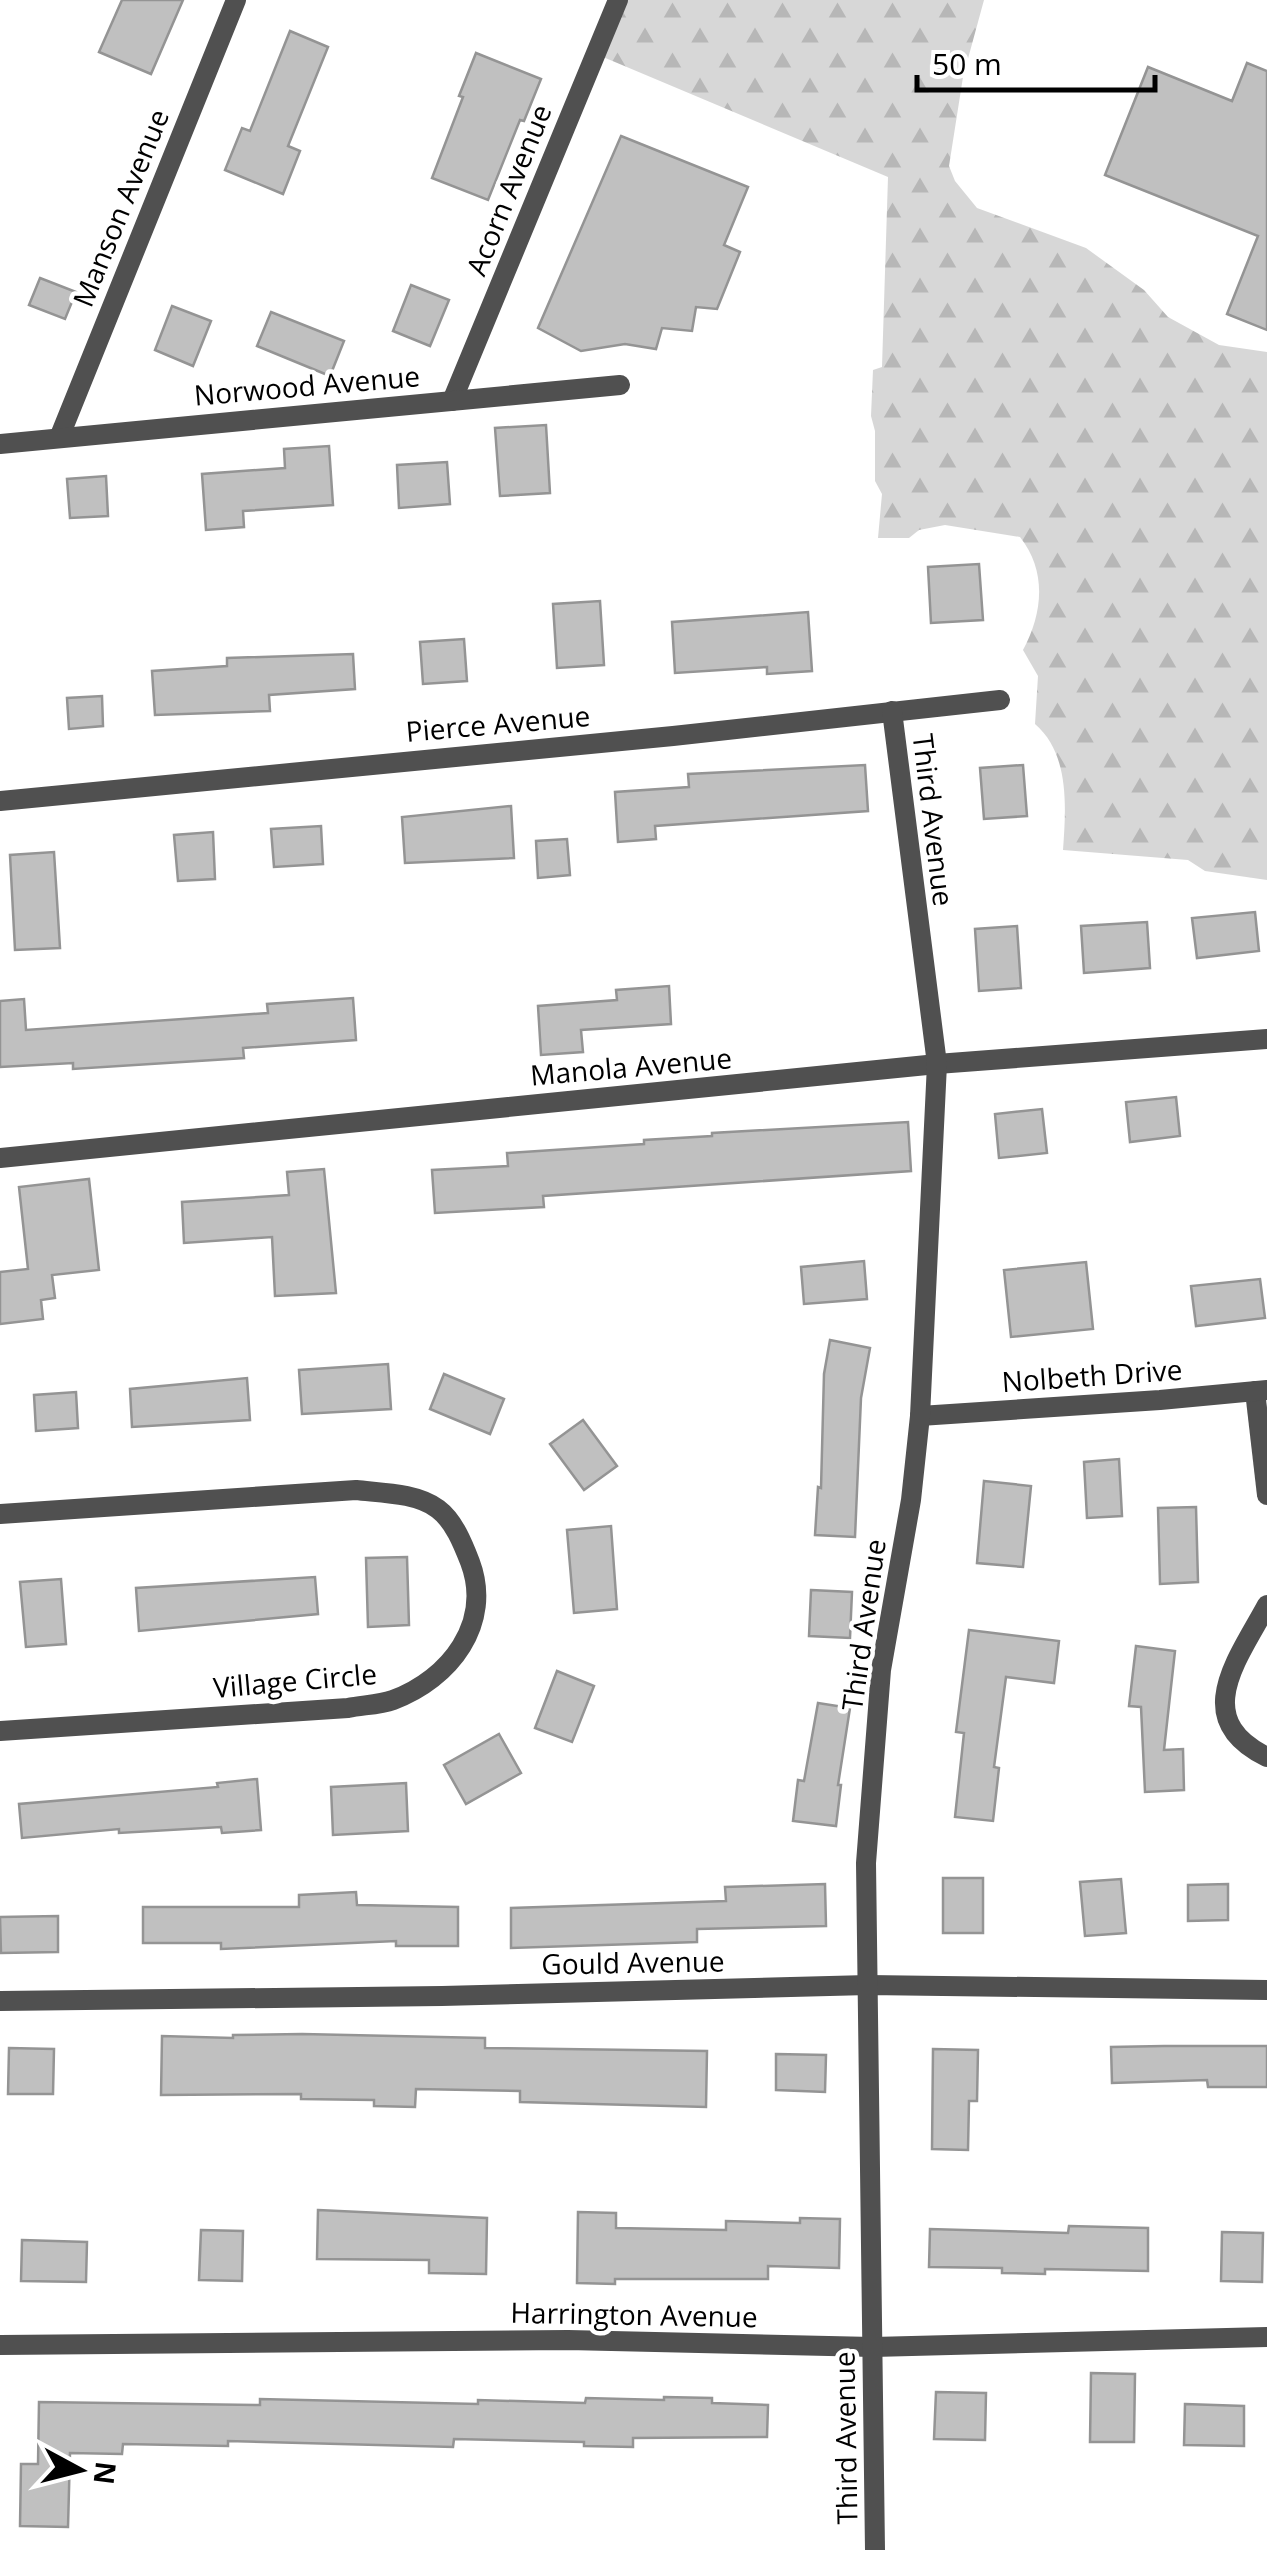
<svg xmlns="http://www.w3.org/2000/svg" width="1267" height="2550" font-family="'Open Sans',sans-serif">
<defs>
<pattern id="forest-firs" width="22" height="20" patternUnits="userSpaceOnUse" patternTransform="scale(2.5)"><rect width="22" height="20" fill="#d7d7d7"/><path d="M5 1l3.5 6h-7zM16 11l3.5 6h-7z" fill="#b7b7b7"/></pattern>
</defs>
<rect width="100%" height="100%" fill="#fff"/>
<path fill="url(#forest-firs)" d="M 622,0 L 984,0 L 963,77 L 949,166 L 955,181 L 977,208 L 1086,248 L 1144,290 L 1168,317 L 1219,345 L 1267,352 L 1267,880 L 1205,871 L 1188,860 L 1063,850 C 1066,808 1070,754 1035,724 L 1038,676 L 1023,650 C 1043,613 1047,571 1020,537 L 945,525 L 919,530 L 909,538 L 878,538 L 882,494 L 875,481 L 875,431 L 871,416 L 873,370 L 882,367 L 888,177 L 603,57 Z"/>
<g fill="#c0c0c0" stroke="#949494" stroke-width="2.5">
<polygon points="122,0 183,0 151,74 99,52"/>
<polygon points="290,31 328,47 288,146 300,151 283,194 225,170 242,128 250,131"/>
<polygon points="476,53 541,79 524,121 520,120 488,200 432,178 463,97 459,96"/>
<polygon points="1247,63 1267,71 1267,330 1227,314 1258,236 1105,175 1148,67 1232,101"/>
<polygon points="621,136 748,187 724,245 740,252 717,309 696,307 692,331 662,328 656,349 625,344 581,351 538,328"/>
<polygon points="40,278 76,292 65,319 29,305"/>
<polygon points="411,285 449,300 430,346 393,331"/>
<polygon points="172,306 211,321 193,366 155,350"/>
<polygon points="271,312 344,341 330,376 257,346"/>
<polygon points="546,425 550,493 500,496 495,428"/>
<polygon points="329,446 333,505 243,511 244,527 206,530 202,474 285,468 284,449"/>
<polygon points="447,462 450,504 399,508 397,465"/>
<polygon points="106,476 108,516 70,518 67,479"/>
<polygon points="979,564 983,620 931,623 928,567"/>
<polygon points="600,601 604,665 557,668 553,604"/>
<polygon points="808,612 812,671 767,674 767,667 675,673 672,622"/>
<polygon points="464,639 467,681 423,684 420,642"/>
<polygon points="353,654 355,689 269,695 270,711 155,715 152,671 227,666 227,658"/>
<polygon points="102,696 103,726 69,729 67,698"/>
<polygon points="865,765 868,811 655,826 656,839 618,842 615,792 689,787 688,774"/>
<polygon points="1023,765 1027,816 984,819 980,768"/>
<polygon points="511,806 514,858 405,863 402,817"/>
<polygon points="321,826 323,864 274,867 271,829"/>
<polygon points="213,832 215,879 178,881 174,835"/>
<polygon points="567,839 570,875 538,878 536,841"/>
<polygon points="54,852 60,948 15,950 10,855"/>
<polygon points="1255,912 1259,951 1197,958 1192,918"/>
<polygon points="1147,922 1150,968 1084,973 1081,926"/>
<polygon points="1017,926 1021,988 979,991 975,929"/>
<polygon points="669,986 671,1024 581,1030 583,1052 541,1055 538,1006 617,1000 616,990"/>
<polygon points="353,998 356,1040 243,1048 244,1058 73,1069 73,1063 0,1067 0,1001 24,999 26,1030 268,1013 267,1004"/>
<polygon points="1176,1097 1180,1136 1130,1142 1126,1102"/>
<polygon points="1042,1109 1047,1153 999,1158 995,1114"/>
<polygon points="908,1122 911,1171 543,1196 544,1207 435,1213 432,1170 508,1166 507,1153 644,1144 644,1140 712,1136 712,1133"/>
<polygon points="324,1169 336,1293 275,1296 272,1237 184,1243 182,1202 289,1195 287,1172"/>
<polygon points="89,1179 99,1270 52,1275 55,1298 41,1300 43,1319 0,1324 0,1272 28,1269 19,1187"/>
<polygon points="864,1261 867,1299 804,1304 801,1267"/>
<polygon points="1086,1262 1093,1329 1011,1337 1004,1270"/>
<polygon points="1260,1279 1265,1318 1196,1326 1191,1286"/>
<polygon points="830,1340 870,1348 861,1398 855,1537 815,1535 818,1487 821,1488 824,1374"/>
<polygon points="388,1364 391,1409 302,1414 299,1370"/>
<polygon points="444,1374 504,1399 490,1434 430,1409"/>
<polygon points="247,1378 250,1420 132,1427 130,1389"/>
<polygon points="76,1392 78,1428 36,1431 34,1395"/>
<polygon points="583,1420 617,1466 584,1490 550,1444"/>
<polygon points="1119,1459 1122,1516 1087,1518 1084,1462"/>
<polygon points="984,1481 1031,1486 1023,1567 977,1563"/>
<polygon points="1196,1507 1198,1582 1160,1584 1158,1508"/>
<polygon points="611,1526 617,1609 574,1613 567,1530"/>
<polygon points="407,1557 409,1625 368,1627 366,1558"/>
<polygon points="315,1577 318,1614 139,1631 136,1588"/>
<polygon points="61,1579 66,1644 26,1647 20,1582"/>
<polygon points="811,1590 852,1592 850,1638 809,1636"/>
<polygon points="969,1630 1059,1641 1054,1683 1006,1677 994,1767 999,1768 993,1821 955,1817 964,1733 956,1732"/>
<polygon points="1136,1646 1175,1651 1164,1750 1183,1749 1184,1790 1145,1792 1141,1707 1129,1706"/>
<polygon points="557,1671 594,1686 572,1742 535,1728"/>
<polygon points="818,1703 850,1708 838,1785 841,1785 836,1826 793,1821 798,1780 804,1781"/>
<polygon points="499,1734 521,1773 466,1804 444,1765"/>
<polygon points="257,1779 261,1830 222,1833 221,1827 119,1833 119,1829 22,1838 19,1804 218,1787 217,1783"/>
<polygon points="406,1783 408,1831 333,1835 331,1787"/>
<rect x="943" y="1878" width="40" height="55"/>
<polygon points="1121,1879 1126,1933 1085,1936 1080,1882"/>
<polygon points="825,1884 826,1926 697,1929 697,1942 511,1948 511,1908 726,1901 725,1887"/>
<polygon points="1228,1884 1228,1920 1188,1921 1188,1885"/>
<polygon points="356,1892 357,1905 458,1907 458,1946 396,1946 396,1941 221,1949 221,1943 143,1943 143,1907 299,1907 299,1895"/>
<polygon points="58,1916 58,1952 1,1953 0,1917"/>
<polygon points="302,2034 485,2038 485,2048 707,2051 706,2107 520,2102 520,2091 416,2089 415,2107 374,2106 374,2100 301,2099 301,2094 161,2095 162,2036 233,2038 233,2035"/>
<polygon points="1164,2046 1267,2046 1267,2087 1208,2087 1207,2080 1112,2083 1111,2047"/>
<polygon points="9,2048 54,2049 53,2094 8,2094"/>
<polygon points="933,2049 978,2050 977,2101 969,2101 968,2150 932,2149"/>
<polygon points="776,2054 826,2055 825,2092 776,2090"/>
<polygon points="318,2210 487,2218 486,2274 429,2273 429,2260 317,2259"/>
<polygon points="578,2212 616,2213 616,2228 726,2230 726,2221 800,2223 800,2218 840,2219 839,2268 768,2266 768,2279 615,2279 615,2284 577,2283"/>
<polygon points="1069,2226 1148,2228 1148,2271 1045,2269 1045,2274 1002,2273 1002,2268 929,2267 930,2229 1068,2233"/>
<polygon points="201,2230 243,2231 242,2281 199,2280"/>
<polygon points="1222,2232 1263,2233 1262,2282 1221,2281"/>
<polygon points="22,2240 87,2242 86,2282 21,2281"/>
<polygon points="1091,2373 1135,2374 1134,2442 1090,2442"/>
<polygon points="936,2392 986,2393 985,2440 934,2439"/>
<polygon points="664,2397 712,2398 712,2403 768,2405 767,2437 633,2438 633,2447 584,2446 584,2442 454,2439 453,2447 228,2441 228,2446 123,2444 122,2454 70,2453 68,2527 20,2526 21,2464 38,2464 39,2402 260,2405 260,2399 478,2404 478,2400 585,2403 586,2398 664,2400"/>
<polygon points="1185,2404 1244,2406 1244,2446 1184,2445"/>
</g>
<g fill="none" stroke-linecap="round" stroke-linejoin="round">
<g stroke="#505050" stroke-width="20">
<polyline points="452,401 618,0"/>
<polyline points="59,438 236,0"/>
<polyline points="0,444 620,385"/>
<polyline points="0,801 673,736 1000,700"/>
<polyline points="0,1158 937,1064 1267,1039"/>
<polyline points="1255,1391 1267,1495"/>
<polyline points="920,1416 1160,1400 1267,1390"/>
<path d="M 0,1514 L 356,1490 C 382,1493 417,1493 438,1509 C 454,1521 463,1544 470,1562 C 493,1623 450,1679 393,1700 C 379,1705 362,1705 348,1708 L 0,1731"/>
<path d="M 1267,1605 C 1238,1659 1189,1719 1267,1757"/>
<polyline points="0,2001 442,1996 868,1985 1267,1990"/>
<polyline points="0,2345 568,2340 873,2347 1267,2337"/>
<polyline points="875,2550 866,1863 881,1670 911,1500 920,1416 937,1064 892,711"/>
</g>
</g>
<g text-anchor="middle" stroke-width="9" stroke-linejoin="round" paint-order="stroke">
<g font-size="28" fill="#000" stroke="#fff">
<text transform="translate(509 190) rotate(-68)" y="10">Acorn Avenue</text>
<text transform="translate(121 208) rotate(-68)" y="10">Manson Avenue</text>
<text transform="translate(307 386) rotate(-5)" y="10">Norwood Avenue</text>
<text transform="translate(498 724) rotate(-5)" y="10">Pierce Avenue</text>
<text transform="translate(933 820) rotate(83)" y="10">Third Avenue</text>
<text transform="translate(631 1067) rotate(-5)" y="10">Manola Avenue</text>
<text transform="translate(1092 1376) rotate(-4)" y="10">Nolbeth Drive</text>
<text transform="translate(864 1625) rotate(-82)" y="10">Third Avenue</text>
<text transform="translate(295 1681) rotate(-5)" y="10">Village Circle</text>
<text transform="translate(633 1963) rotate(-1)" y="10">Gould Avenue</text>
<text transform="translate(634 2315) rotate(1)" y="10">Harrington Avenue</text>
<text transform="translate(846 2438) rotate(-91)" y="10">Third Avenue</text>
</g>
</g>
<g transform="translate(80 2470) rotate(97)" stroke="#ffffff" stroke-width="8" paint-order="stroke">
<path d="M0-8L18 38L0 25L-18 38Z" fill="#000000"/>
<text y="-15" font-size="28" font-weight="bold" text-anchor="middle" fill="#000000">N</text>
</g>
<path d="M917 75v15h238v-15" fill="none" stroke="#000000" stroke-width="5"/>
<text x="932" y="75" font-size="30" fill="#000000" stroke="#ffffff" stroke-width="8" paint-order="stroke">50 m</text>
</svg>
